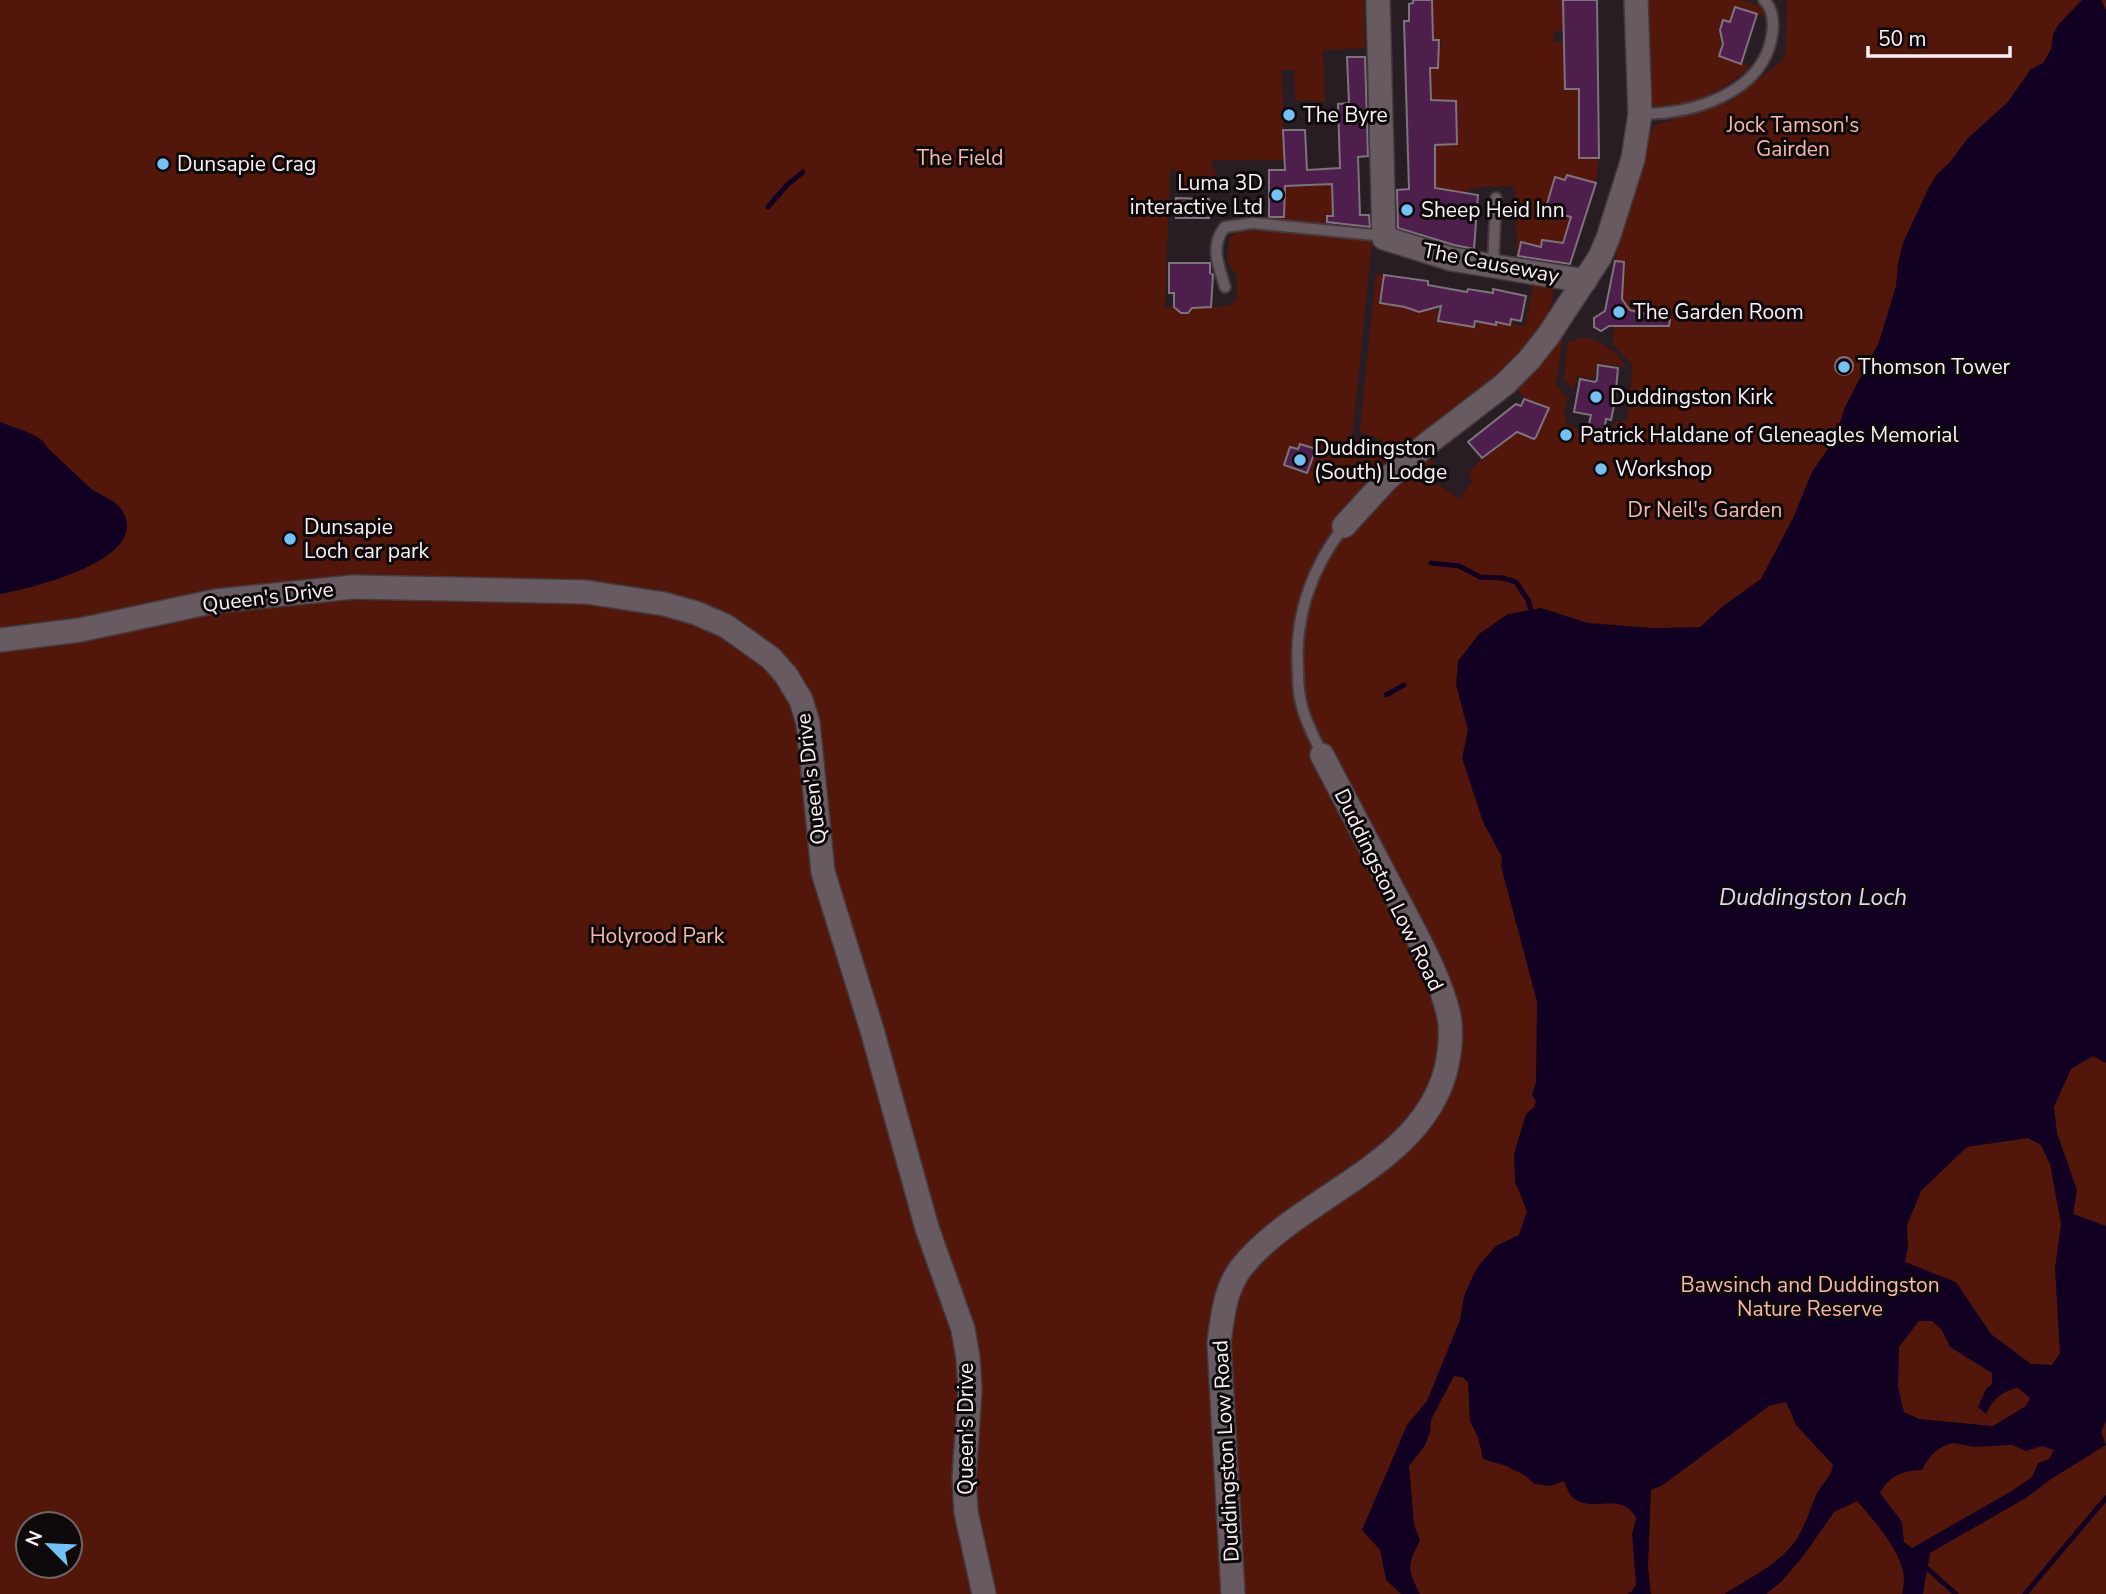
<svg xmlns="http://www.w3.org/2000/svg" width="2106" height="1594" font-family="'Nunito Sans',sans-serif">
<rect width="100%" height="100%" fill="#281d22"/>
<g fill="#52170a" fill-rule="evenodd">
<path d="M 0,0 L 1364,0 L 1365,48 L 1323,50 L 1325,102 L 1295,100 L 1294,70 L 1282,70 L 1284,160 L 1212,160 L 1212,169 L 1216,170 L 1215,193 L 1176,192 L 1176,169 L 1170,169 L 1165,307 L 1222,307 L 1230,305 L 1237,299 L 1237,275 L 1229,265 L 1227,256 L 1230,238 L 1237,232 L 1271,230 L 1372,241 L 1352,437 L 1377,455 L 1382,440 L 1360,432 L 1376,274 L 1384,275 L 1381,303 L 1407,307 L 1415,312 L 1425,309 L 1440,311 L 1439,321 L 1477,327 L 1482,301 L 1486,323 L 1495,325 L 1496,321 L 1525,327 L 1534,282 L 1554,286 C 1552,296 1551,308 1546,317 C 1515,376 1439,421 1386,460 L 1408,477 L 1429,460 L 1434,462 L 1429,479 L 1460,499 L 1472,481 L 1469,473 L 1482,458 L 1519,431 L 1533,439 L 1536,437 L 1548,408 L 1525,398 L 1516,389 L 1541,361 L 1564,327 L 1556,385 L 1567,398 L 1564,412 L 1566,423 L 1589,435 L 1606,437 L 1616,422 L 1627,420 L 1633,365 L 1613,345 L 1614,326 L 1601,331 L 1594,327 L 1594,318 L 1602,313 L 1605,314 L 1618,245 L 1650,133 L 1656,125 L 1731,101 L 1782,61 L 1786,50 L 1787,0 L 2106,0 L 2106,1594 L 0,1594 ZM 28,1524 L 70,1524 L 70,1566 L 28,1566 Z"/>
<polygon points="1432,0 1563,0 1563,31 1554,31 1554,42 1563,42 1563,69 1598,69 1565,72 1565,89 1579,89 1579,157 1599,158 1596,183 1567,175 1565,180 1555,177 1547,204 1558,207 1556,213 1585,221 1583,230 1568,225 1562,243 1542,240 1538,265 1529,264 1530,260 1534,260 1536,246 1521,242 1517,262 1515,261 1517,244 1515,186 1479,187 1456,194 1435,188 1435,145 1457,144 1457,136 1449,136 1448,110 1457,109 1457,101 1431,100 1430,68 1438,68 1438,59 1416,49 1441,48 1441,40 1433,40"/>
<path d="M 1643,0 L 1741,0 L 1764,7 L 1767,17 L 1735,7 L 1730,22 L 1723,20 L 1719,31 L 1726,34 L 1722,39 L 1719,56 L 1750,66 C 1724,92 1693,104 1657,108 L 1650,102 Z"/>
<polygon points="1332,184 1333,216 1329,216 1327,225 1270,219 1269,217 1284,216 1285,186"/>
<path d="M 1583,337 C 1597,340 1621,353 1625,367 L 1597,363 L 1594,379 L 1577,376 L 1574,389 L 1564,379 L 1568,343 Z"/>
</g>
<g fill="#110021" fill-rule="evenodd">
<path d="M 2082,0 L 2101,0 L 2106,10 L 2106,1063 L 2093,1056 L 2071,1069 L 2054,1107 L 2057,1133 L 2077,1190 L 2073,1214 L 2106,1226 L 2106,1421 L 2101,1432 L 2106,1445 L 2051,1479 L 2026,1498 L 1930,1553 L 1923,1594 L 1902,1594 C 1903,1589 1904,1582 1904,1577 C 1902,1552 1873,1519 1857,1501 L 1834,1512 L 1804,1555 L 1782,1581 L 1766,1594 L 1724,1594 C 1749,1578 1786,1561 1800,1533 C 1807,1521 1811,1506 1817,1493 C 1822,1484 1832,1476 1833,1465 L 1796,1425 L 1786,1402 L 1769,1406 L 1663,1485 L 1651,1490 L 1648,1567 L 1651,1594 L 1627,1594 L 1632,1591 L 1636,1584 L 1632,1534 L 1636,1518 C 1621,1489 1591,1516 1571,1496 C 1568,1492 1566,1485 1564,1481 L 1550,1486 L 1535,1484 L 1524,1475 L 1506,1466 L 1483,1459 L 1478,1437 L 1470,1421 L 1468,1382 L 1462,1377 L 1454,1376 L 1431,1420 L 1430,1433 L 1424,1447 L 1409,1466 L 1414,1524 L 1420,1540 C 1407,1568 1407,1567 1420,1594 L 1401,1594 L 1386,1580 L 1380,1550 L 1362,1530 L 1407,1425 L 1427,1401 L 1460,1320 L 1464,1296 L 1472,1278 L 1479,1265 L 1496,1246 L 1519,1235 L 1527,1211 L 1515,1182 L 1514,1154 L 1526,1114 L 1534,1107 L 1536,1101 L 1532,1095 L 1536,1082 L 1537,1002 L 1501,866 L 1502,857 L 1483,822 L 1462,758 L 1468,730 L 1456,685 L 1458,661 L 1479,634 L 1508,614 L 1541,608 L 1588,623 L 1655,628 L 1700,627 L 1723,606 L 1761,579 L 1793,518 L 1812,472 L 1834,440 L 1845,407 L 1879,342 L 1896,286 L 1898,263 L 1903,243 L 1929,187 L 1937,174 L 1950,162 L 1968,138 L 2007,103 L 2031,69 L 2043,63 L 2051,49 L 2053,35 L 2058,25 ZM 2028,1138 L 2041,1145 L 2050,1164 L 2061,1224 L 2055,1269 L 2060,1353 L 2052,1365 L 2031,1364 L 1991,1334 L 1956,1282 L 1905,1262 L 1908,1246 L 1907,1225 L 1921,1191 L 1967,1147 ZM 1919,1321 L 1932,1321 L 1941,1329 L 1950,1347 L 1992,1373 L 1992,1384 L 1986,1389 L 1978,1407 L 1986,1414 C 1993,1399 2002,1391 2018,1388 L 2030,1398 L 2026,1406 L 1993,1426 L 1919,1419 L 1904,1412 L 1898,1387 L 1899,1347 ZM 1953,1443 L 1975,1447 L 2012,1445 L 2026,1451 L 2042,1446 L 2054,1450 L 2049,1459 L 2038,1463 L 2032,1477 L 2010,1492 L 1912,1548 L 1904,1542 L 1902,1522 L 1880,1493 C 1890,1475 1902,1471 1922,1470 C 1929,1456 1937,1447 1953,1443 Z"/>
<path d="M 0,422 C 12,427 28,431 39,438 C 44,441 46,447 50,450 C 63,462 76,475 89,487 C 100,496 116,499 123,512 C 151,560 29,589 0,594 Z"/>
</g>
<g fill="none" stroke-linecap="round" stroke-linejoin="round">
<g stroke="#110021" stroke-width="5">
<polyline points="768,207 787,185 803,172"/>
<polyline points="1431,563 1459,566 1480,577 1502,578 1516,582 1528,600 1531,610"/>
<polyline points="1386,695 1404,685"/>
<polyline points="1928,1569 1956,1594"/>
<polyline points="2025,1594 2106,1498"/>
</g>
</g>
<g fill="#4e1f4d" stroke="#7d737d" stroke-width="2">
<polygon points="1413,0 1432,0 1433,40 1439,40 1438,68 1430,68 1431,100 1456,101 1457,144 1435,145 1435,188 1478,195 1474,249 1454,245 1398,228 1397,190 1409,189 1404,21 1409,21 1409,4 1413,3"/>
<polygon points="1563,0 1597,0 1599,158 1579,158 1579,89 1565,89"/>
<polygon points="1735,7 1757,14 1741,64 1719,56 1723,44 1720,30 1723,20 1730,22"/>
<polygon points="1347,57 1365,57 1368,156 1358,157 1360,215 1369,215 1370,227 1327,222 1327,216 1333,216 1332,184 1285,186 1284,217 1269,217 1269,170 1285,170 1283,130 1305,130 1307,170 1340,168 1338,104 1349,103"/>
<polygon points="1567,175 1596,183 1570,264 1518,256 1521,242 1541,247 1542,240 1563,243 1571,217 1556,213 1558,207 1547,204 1555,177 1565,180"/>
<polygon points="1176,198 1209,199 1209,218 1176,218"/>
<polygon points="1615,261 1624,262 1622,299 1626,305 1630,310 1670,320 1669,326 1609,326 1601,331 1594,327 1594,318 1605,311"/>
<polygon points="1169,263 1210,263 1210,273 1213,275 1211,307 1192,308 1188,313 1181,313 1174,307 1174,293 1169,293"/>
<polygon points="1384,275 1428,281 1428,285 1467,292 1468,289 1493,293 1493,289 1526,296 1521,321 1511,319 1510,325 1496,322 1496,325 1475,321 1474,327 1438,321 1441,306 1419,312 1405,307 1380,303"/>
<circle cx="1844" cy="366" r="9"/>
<polygon points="1598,365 1618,368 1615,401 1611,420 1606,419 1604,432 1588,429 1591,415 1574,412 1580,379 1595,382 1597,380"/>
<polygon points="1524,399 1549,408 1536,437 1534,439 1517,432 1482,458 1468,442 1516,404 1521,406"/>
<polygon points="1300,444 1316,449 1307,473 1284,465 1290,447 1298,449"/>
</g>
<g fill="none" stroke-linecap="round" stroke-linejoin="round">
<g stroke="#443a3e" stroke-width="14">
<g id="lane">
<path d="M 1640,114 C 1692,114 1763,94 1772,35 C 1774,22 1773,9 1764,0"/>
<polyline points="1493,265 1496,198"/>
<path d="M 1225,287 C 1219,266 1209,246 1225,227 L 1253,223 L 1374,235 L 1384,231"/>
<path d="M 1322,755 C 1316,740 1307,725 1303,710 C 1299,698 1298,684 1298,672 C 1294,618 1311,569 1344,526"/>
</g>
</g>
<g stroke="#443a3e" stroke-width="26">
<g id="street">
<polyline points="1378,0 1384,238 1451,259 1585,281"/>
<polyline points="1344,526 1387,479 1427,444 1505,384 1529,360 1548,336 1600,257 1608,238 1633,159 1640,114 1636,0"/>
<polyline points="0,640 80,630 216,601 353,587 586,592 664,604 696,613 726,626 771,658 786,675 801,700 808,723 823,872 872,1030 927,1228 963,1329 968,1358 970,1390 964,1477 966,1512 984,1594"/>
<path d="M 1233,1594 L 1219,1343 C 1222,1318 1225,1289 1241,1268 C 1298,1196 1422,1166 1446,1069 C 1450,1052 1452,1033 1449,1016 C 1440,976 1417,937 1398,900 C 1373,852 1347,803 1322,755"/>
</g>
</g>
<use href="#lane" stroke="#675a60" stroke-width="10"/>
<use href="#street" stroke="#675a60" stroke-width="23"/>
</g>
<g fill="#73c1f5" stroke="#0e090b" stroke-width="2.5">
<circle cx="1289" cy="115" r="7"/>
<circle cx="163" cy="164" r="7"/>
<circle cx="1277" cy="195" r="7"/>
<circle cx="1407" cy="210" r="7"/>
<circle cx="1619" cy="312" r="7"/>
<circle cx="1844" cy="367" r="7"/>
<circle cx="1596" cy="397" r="7"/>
<circle cx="1566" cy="435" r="7"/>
<circle cx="1300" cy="460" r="7"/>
<circle cx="1601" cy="469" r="7"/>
<circle cx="290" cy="539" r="7"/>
</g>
<g text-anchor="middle" stroke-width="6" stroke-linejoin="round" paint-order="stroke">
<g font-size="21" fill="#f9f1f4" stroke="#0e090b" text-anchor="start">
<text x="1303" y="122">The Byre</text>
<text x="177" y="171">Dunsapie Crag</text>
<text x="1263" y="190" text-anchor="end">Luma 3D<tspan x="1263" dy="24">interactive Ltd</tspan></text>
<text x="1421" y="217">Sheep Heid Inn</text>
<text x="1633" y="319">The Garden Room</text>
<text x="1858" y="374">Thomson Tower</text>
<text x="1610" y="404">Duddingston Kirk</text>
<text x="1580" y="442">Patrick Haldane of Gleneagles Memorial</text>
<text x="1314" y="455">Duddingston<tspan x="1314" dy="24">(South) Lodge</tspan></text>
<text x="1615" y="476">Workshop</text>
<text x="304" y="534">Dunsapie<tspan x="304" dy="24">Loch car park</tspan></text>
</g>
<g font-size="21" fill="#f6b9a9" stroke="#0e090b">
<text x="1793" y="132">Jock Tamson's<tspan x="1793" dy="24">Gairden</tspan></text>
<text x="960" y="165">The Field</text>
<text x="1705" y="517">Dr Neil's Garden</text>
<text x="657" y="943">Holyrood Park</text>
<text x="1810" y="1292">Bawsinch and Duddingston<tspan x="1810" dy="24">Nature Reserve</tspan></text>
</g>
<g font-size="21" fill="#f9f1f4" stroke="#0e090b">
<text transform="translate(1491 263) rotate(11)" y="7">The Causeway</text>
<text transform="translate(268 597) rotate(-7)" y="7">Queen's Drive</text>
<text transform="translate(811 779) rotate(-97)" y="7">Queen's Drive</text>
<text transform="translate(1389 890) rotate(64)" y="7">Duddingston Low Road</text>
<text transform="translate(966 1429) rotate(-90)" y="7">Queen's Drive</text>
<text transform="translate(1226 1451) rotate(-93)" y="7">Duddingston Low Road</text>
</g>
<g font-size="23" font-style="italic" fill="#e5d5f8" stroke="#0e090b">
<text x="1813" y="905">Duddingston Loch</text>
</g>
</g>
<g transform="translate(49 1545) rotate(294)"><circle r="33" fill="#0e090b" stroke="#6c6668" stroke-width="2"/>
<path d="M0-5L12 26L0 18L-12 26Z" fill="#73c1f5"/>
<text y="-10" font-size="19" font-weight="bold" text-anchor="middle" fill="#f9f1f4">N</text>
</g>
<path d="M1868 46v10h142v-10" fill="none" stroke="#f9f1f4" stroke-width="3.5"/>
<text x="1878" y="46" font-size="21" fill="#f9f1f4" stroke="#0e090b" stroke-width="5" paint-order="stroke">50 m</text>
</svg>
